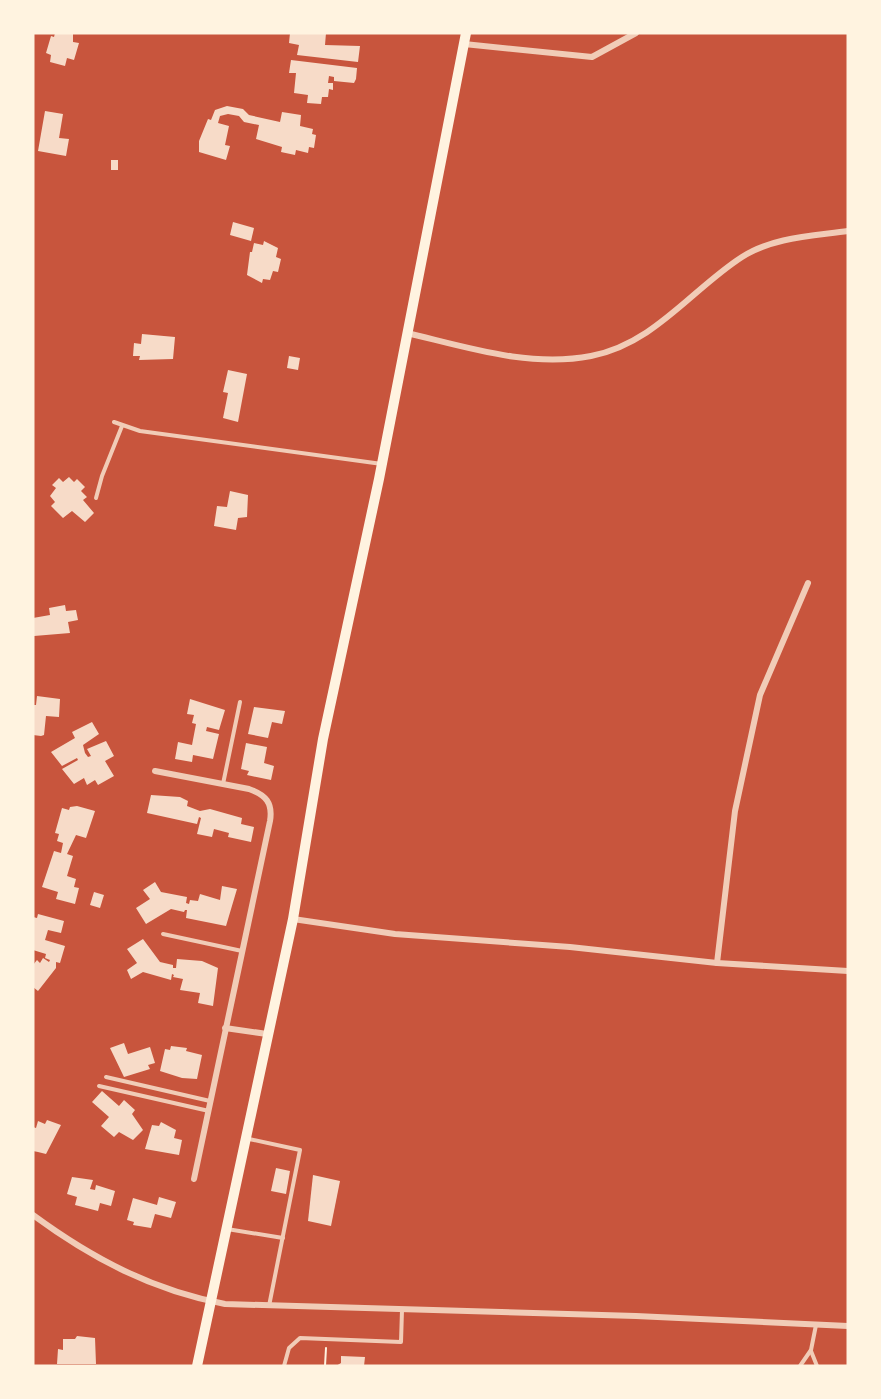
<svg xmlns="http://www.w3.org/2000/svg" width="881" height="1399" font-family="'Source Sans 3',sans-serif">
<rect width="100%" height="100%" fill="#c8553d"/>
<g fill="#f7dbc8">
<polygon points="55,33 73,33 73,42 79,43 74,60 67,58 65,66 50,62 51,55 46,53 51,36 54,37"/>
<polygon points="290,33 326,33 325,45 360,46 358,62 297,55 299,45 289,43"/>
<polygon points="291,60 357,68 356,79 354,83 334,81 334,77 329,76 328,83 333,83 333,90 329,89 328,97 322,97 321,104 307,103 308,95 294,93 296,73 289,73"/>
<polygon points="227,106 243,109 249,115 280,122 282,112 301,115 300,126 313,129 312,134 316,135 314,148 309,147 308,153 296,150 295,155 281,152 282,147 256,139 259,125 244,122 239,116 228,114 220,116 218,123 229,126 225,145 230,146 226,160 199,152 199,141 208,119 211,120 215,110"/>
<polygon points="45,111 63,114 59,138 69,139 66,156 38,151"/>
<rect x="111" y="160" width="7" height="10"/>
<polygon points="233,222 254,228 251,241 230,235"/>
<polygon points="264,241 278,248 276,257 281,259 278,272 273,271 270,280 263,279 262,283 247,275 250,252 252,252 254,243 263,245"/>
<polygon points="142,334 175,337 173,359 139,360 140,356 133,356 134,343 141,344"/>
<polygon points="289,356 300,358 298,370 287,368"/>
<polygon points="228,370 247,374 238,422 223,418 228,393 223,392"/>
<polygon points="69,477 74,482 77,479 85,487 81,491 87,497 83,500 94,513 85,522 72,511 63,518 51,506 55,502 50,496 56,488 52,485 59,478 63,482"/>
<polygon points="230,491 248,495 247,517 238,518 236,530 214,526 217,506 227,507"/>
<polygon points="65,605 66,611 76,610 78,620 68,622 70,633 34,636 33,618 50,615 49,608"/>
<polygon points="37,696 60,699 59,717 46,716 44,735 41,736 33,735 33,705 36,705"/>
<polygon points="190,699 225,710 219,730 207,727 206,731 219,734 213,759 193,755 192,762 175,759 178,742 192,745 196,724 192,723 194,715 187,714"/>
<polygon points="254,707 285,711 282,724 272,722 268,738 248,734"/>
<polygon points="92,722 99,734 83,745 85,753 88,757 91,756 87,749 106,741 114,756 105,761 114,776 98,785 95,780 87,785 84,778 74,784 62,769 78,760 77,758 62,766 51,752 75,738 72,732"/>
<polygon points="246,743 267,747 264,763 274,766 271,780 247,775 249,771 241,769"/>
<polygon points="151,795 180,797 188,801 187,806 200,811 210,809 242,818 241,824 254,827 251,842 228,837 229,833 214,829 212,837 197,834 201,818 199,817 197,824 147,813"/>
<polygon points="77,806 95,811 86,838 76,835 67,854 73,856 67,876 76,879 74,887 79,888 75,904 56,899 58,892 42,887 54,851 61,853 63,843 57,841 59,834 55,833 62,808 69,810 70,807"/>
<polygon points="155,882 161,892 187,897 186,903 189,904 190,900 198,901 200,894 220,900 222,886 237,889 226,926 186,918 187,910 185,910 184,912 171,909 146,924 136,908 150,899 143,890"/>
<polygon points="94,892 104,895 100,908 90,905"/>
<polygon points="38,914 64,921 61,933 48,930 45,940 65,946 60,963 56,962 56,968 38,991 33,987 33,965 37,960 40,963 43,958 49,962 50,960 45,958 46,954 33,950 33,917 37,918"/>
<polygon points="143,939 160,962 173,965 173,968 176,968 177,959 202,961 218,968 213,1006 198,1003 200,993 180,990 183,979 173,977 174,975 172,974 171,980 143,972 131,979 127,970 137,963 127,949"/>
<polygon points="124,1043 128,1054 150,1047 155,1063 148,1065 150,1069 124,1077 110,1048"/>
<polygon points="171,1046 187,1048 186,1051 202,1055 197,1079 182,1078 160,1071 165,1049 170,1050"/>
<polygon points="102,1091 119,1106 124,1100 135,1110 132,1114 143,1130 133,1140 119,1132 114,1137 101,1126 109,1117 92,1102"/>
<polygon points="47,1120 61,1125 46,1154 38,1152 33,1151 33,1127 36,1128 38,1121 45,1124"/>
<polygon points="161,1122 176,1130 174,1138 182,1140 179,1155 145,1149 152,1125 159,1126"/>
<polygon points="276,1168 290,1171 286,1194 271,1191"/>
<polygon points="313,1175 340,1181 331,1226 308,1221"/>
<polygon points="72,1177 93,1180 90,1189 95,1190 96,1185 115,1191 111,1206 100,1203 98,1211 75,1205 77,1197 67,1194"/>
<polygon points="159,1197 176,1202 171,1218 155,1214 151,1228 133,1225 134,1222 127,1220 133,1198 157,1205"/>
<polygon points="77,1336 95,1338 96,1364 57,1364 58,1349 63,1350 63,1339 75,1339"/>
<polygon points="341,1356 365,1357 364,1366 336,1366 341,1363"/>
</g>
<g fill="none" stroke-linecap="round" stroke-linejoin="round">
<polyline stroke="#fff3e0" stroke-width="2" points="325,1366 326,1348"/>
<g stroke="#f1ccb7" stroke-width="4">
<polyline points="114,422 140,431 382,464"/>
<polyline points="96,498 102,476 122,426"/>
<polyline points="223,784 240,702"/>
<polyline points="163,934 242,951"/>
<polyline points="106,1077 210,1101"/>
<polyline points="99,1086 209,1111"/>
<polyline points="249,1139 300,1150 269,1306"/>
<polyline points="227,1229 283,1238"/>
<polyline points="811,1351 817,1366"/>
<polyline points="284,1366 289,1348 300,1338 401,1342 402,1310"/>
<polyline points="800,1366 811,1350 816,1325"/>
</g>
<g stroke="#f1ccb7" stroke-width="6">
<polyline points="464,44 592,57 636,33"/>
<path d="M 407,333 C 466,347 530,368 591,356 C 654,344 692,289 742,257 C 773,237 813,236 848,231"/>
<path d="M 155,771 L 249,789 C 266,795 273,803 270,821 L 194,1179"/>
<polyline points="293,919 395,934 570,947 717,963 848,971"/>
<polyline points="717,963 735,811 760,695 808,583"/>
<polyline points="225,1028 267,1034"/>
<path d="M 33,1215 C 93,1259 152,1290 225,1304 L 636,1316 L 848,1326"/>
</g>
<polyline stroke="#fff3e0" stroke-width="10" points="197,1366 293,919 323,739 379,479 466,33"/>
</g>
<rect width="881" height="1399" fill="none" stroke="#fff3e0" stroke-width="69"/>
</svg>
